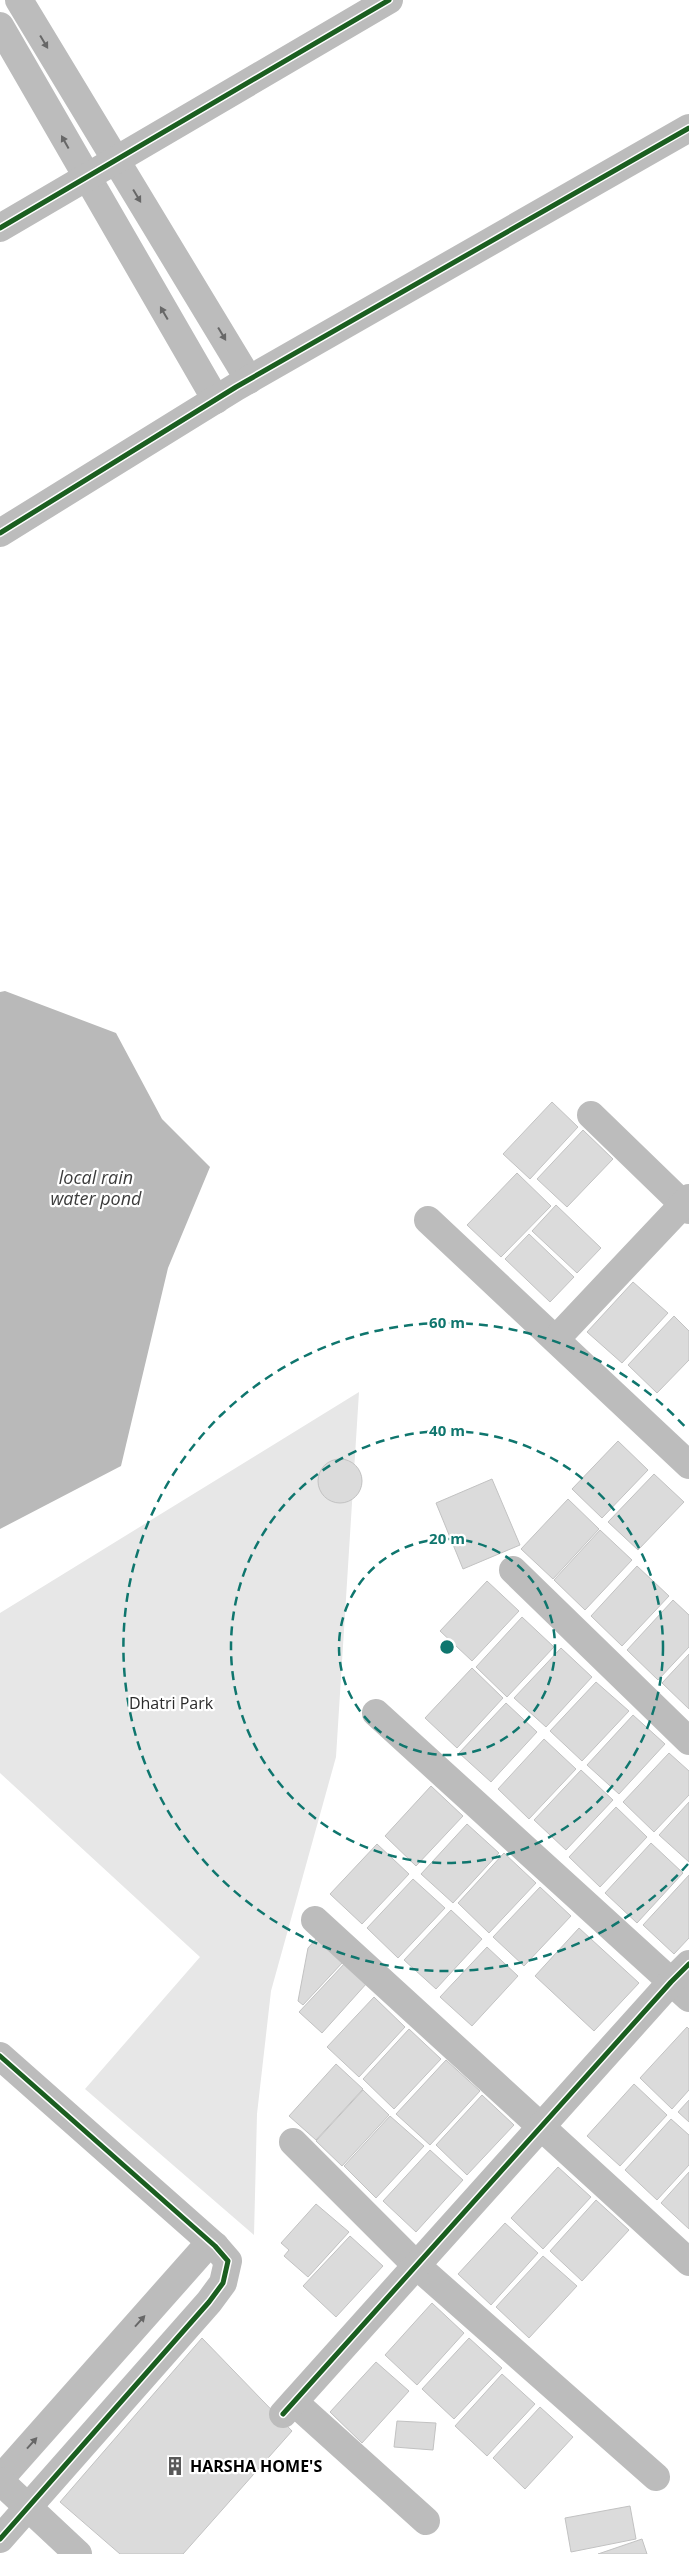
<svg xmlns="http://www.w3.org/2000/svg" width="689" height="2554" font-family="'Open Sans',sans-serif">
<rect width="100%" height="100%" fill="#fff"/>
<polygon fill="#e7e7e7" points="359,1392 336,1757 271,1991 257,2114 254,2235 85,2089 200,1957 0,1773 0,1613"/>
<polygon fill="#b9b9b9" points="5,991 116,1033 162,1119 210,1167 168,1268 121,1466 0,1529 0,992"/>
<g fill="#dbdbdb" stroke="#c2c2c2">
<polygon points="552,1102 578,1127 530,1179 503,1154"/>
<polygon points="583,1130 613,1159 567,1207 537,1179"/>
<polygon points="517,1173 551,1206 501,1257 467,1225"/>
<polygon points="556,1205 601,1248 577,1273 532,1231"/>
<polygon points="529,1234 574,1277 550,1302 505,1259"/>
<polygon points="633,1282 668,1313 622,1363 587,1332"/>
<polygon points="674,1316 689,1331 689,1360 657,1393 628,1365"/>
<polygon points="618,1441 648,1470 602,1518 572,1489"/>
<circle cx="340" cy="1481" r="22"/>
<polygon points="654,1474 684,1502 638,1550 608,1522"/>
<polygon points="492,1479 520,1545 463,1569 436,1503"/>
<polygon points="568,1499 599,1529 553,1579 521,1549"/>
<polygon points="600,1530 632,1560 585,1610 554,1580"/>
<polygon points="637,1566 669,1596 622,1646 591,1616"/>
<polygon points="487,1581 519,1611 472,1661 440,1631"/>
<polygon points="673,1600 689,1615 689,1647 658,1680 627,1650"/>
<polygon points="522,1617 554,1647 507,1697 476,1667"/>
<polygon points="561,1648 592,1677 546,1727 514,1698"/>
<polygon points="689,1654 689,1709 662,1683"/>
<polygon points="472,1668 503,1698 457,1748 425,1718"/>
<polygon points="596,1682 629,1711 582,1761 550,1731"/>
<polygon points="506,1703 537,1732 491,1782 459,1753"/>
<polygon points="633,1715 665,1744 619,1794 587,1765"/>
<polygon points="544,1739 576,1769 529,1819 498,1789"/>
<polygon points="669,1753 689,1771 689,1795 654,1832 623,1802"/>
<polygon points="581,1770 613,1800 566,1850 534,1820"/>
<polygon points="431,1786 463,1816 416,1866 385,1836"/>
<polygon points="689,1802 689,1862 659,1835"/>
<polygon points="616,1807 647,1837 600,1887 569,1857"/>
<polygon points="467,1824 499,1853 453,1903 421,1874"/>
<polygon points="651,1843 683,1873 637,1923 605,1893"/>
<polygon points="377,1844 409,1874 362,1924 330,1894"/>
<polygon points="504,1853 536,1883 489,1933 458,1903"/>
<polygon points="689,1875 689,1938 674,1954 643,1925"/>
<polygon points="413,1879 445,1908 398,1958 367,1928"/>
<polygon points="540,1887 571,1916 524,1966 493,1937"/>
<polygon points="451,1910 482,1939 436,1989 404,1960"/>
<polygon points="579,1928 639,1983 594,2031 535,1976"/>
<polygon points="318,1937 343,1962 303,2005 298,2001 308,1948"/>
<polygon points="487,1947 518,1976 472,2026 440,1997"/>
<polygon points="345,1963 367,1983 322,2033 299,2012"/>
<polygon points="374,1997 405,2027 359,2077 327,2047"/>
<polygon points="687,2027 689,2029 689,2090 672,2109 640,2078"/>
<polygon points="409,2029 441,2059 394,2109 363,2079"/>
<polygon points="446,2060 480,2091 430,2145 396,2114"/>
<polygon points="336,2064 363,2089 316,2140 289,2116"/>
<polygon points="634,2084 667,2115 620,2166 587,2136"/>
<polygon points="363,2090 389,2115 342,2166 316,2141"/>
<polygon points="482,2095 514,2125 467,2175 436,2145"/>
<polygon points="689,2100 689,2122 678,2112"/>
<polygon points="390,2116 424,2146 376,2198 344,2166"/>
<polygon points="671,2119 689,2135 689,2165 657,2200 625,2170"/>
<polygon points="430,2150 463,2180 416,2232 383,2201"/>
<polygon points="558,2167 591,2197 543,2249 511,2218"/>
<polygon points="689,2172 689,2229 661,2203"/>
<polygon points="596,2200 629,2230 582,2281 550,2251"/>
<polygon points="316,2204 349,2232 308,2277 284,2256 289,2250 281,2243"/>
<polygon points="505,2223 538,2253 491,2305 458,2274"/>
<polygon points="350,2236 383,2266 336,2317 303,2286"/>
<polygon points="543,2256 577,2286 529,2338 496,2307"/>
<polygon points="432,2303 464,2333 417,2385 385,2355"/>
<polygon points="202,2338 292,2431 183,2554 120,2554 60,2502"/>
<polygon points="469,2338 502,2368 454,2419 422,2389"/>
<polygon points="376,2362 409,2391 362,2443 330,2412"/>
<polygon points="502,2374 535,2404 487,2456 455,2426"/>
<polygon points="540,2407 573,2437 525,2489 493,2458"/>
<polygon points="397,2421 436,2423 433,2450 394,2447"/>
<polygon points="630,2506 636,2539 571,2552 565,2518"/>
<polygon points="642,2539 647,2554 598,2554"/>
</g>
<g fill="none" stroke-linecap="round" stroke-linejoin="round">
<g stroke="#bcbcbc" stroke-width="28">
<polyline points="19,0 249,380"/>
<polyline points="0,26 216,400"/>
<polyline points="0,228 389,0"/>
<polyline points="0,533 236,387 689,128"/>
<polyline points="591,1115 689,1210"/>
<polyline points="428,1220 689,1465"/>
<polyline points="556,1339 689,1198"/>
<polyline points="513,1570 689,1741"/>
<polyline points="376,1713 689,1998"/>
<polyline points="315,1920 689,2262"/>
<polyline points="0,2056 215,2246 228,2261 223,2283 209,2302 0,2539"/>
<polyline points="293,2142 417,2266 656,2477"/>
<polyline points="294,2402 426,2521"/>
<polyline points="283,2414 671,1982 689,1964"/>
<polyline points="0,2479 204,2249 215,2246"/>
<polyline points="0,2481 78,2554"/>
</g>
<g stroke="#fff" stroke-width="8">
<g id="cycleway">
<polyline points="0,228 389,0"/>
<polyline points="0,533 236,387 689,128"/>
<polyline points="0,2056 215,2246 228,2261 223,2283 209,2302 0,2539"/>
<polyline points="283,2414 671,1982 689,1964"/>
</g>
</g>
<use href="#cycleway" stroke="#1b5e20" stroke-width="5"/>
</g>
<defs><path id="oneway-solid" d="M-6-.8H1V-3.2L6.5 0L1 3.2V.8H-6Z" transform="scale(1.25)"/></defs>
<g fill="#676767">
<use href="#oneway-solid" transform="translate(44 42) rotate(59)"/>
<use href="#oneway-solid" transform="translate(65 142) rotate(-119)"/>
<use href="#oneway-solid" transform="translate(137 196) rotate(59)"/>
<use href="#oneway-solid" transform="translate(164 313) rotate(-120)"/>
<use href="#oneway-solid" transform="translate(222 334) rotate(59)"/>
<use href="#oneway-solid" transform="translate(140 2321) rotate(-48)"/>
<use href="#oneway-solid" transform="translate(32 2443) rotate(-48)"/>
</g>
<g fill="none" stroke="#0f766e" stroke-width="2.5" stroke-dasharray="9 6">
<circle cx="447" cy="1647" r="108"/>
<circle cx="447" cy="1647" r="216"/>
<path d="M688 1864A324 324 0 1 1 688 1430"/>
</g>
<defs>
<g id="building-bare" transform="scale(1.5)"><path d="M-4-6H4V6H1V3H-1V6H-4ZM-2.5-4.3h1.7v1.8h-1.7ZM.8-4.3h1.7v1.8H.8ZM-2.5-1h1.7V.8h-1.7ZM.8-1h1.7V.8H.8Z" fill="#595959" stroke="#fff" stroke-width="2.5" paint-order="stroke"/></g>
</defs>
<g fill-rule="evenodd">
<use href="#building-bare" x="175" y="2466"/>
</g>
<g text-anchor="middle" stroke-width="4.5" stroke-linejoin="round" paint-order="stroke">
<g font-size="16" fill="#2b2b2b" stroke="#fff">
<text x="171" y="1709">Dhatri Park</text>
</g>
<g font-size="16" font-weight="bold" fill="#000" stroke="#fff" text-anchor="start">
<text x="190" y="2472">HARSHA HOME'S</text>
</g>
<g font-size="18" font-style="italic" fill="#3c3c3c" stroke="#fff">
<text x="96" y="1184">local rain<tspan x="96" dy="21">water pond</tspan></text>
</g>
</g>
<circle cx="447" cy="1647" r="8" fill="#0f766e" stroke="#fff" stroke-width="2.5"/>
<g font-size="15" text-anchor="middle" font-weight="bold" fill="#0f766e" stroke="#fff" stroke-width="4.5" stroke-linejoin="round" paint-order="stroke">
<text x="447" y="1328">60 m</text>
<text x="447" y="1436">40 m</text>
<text x="447" y="1544">20 m</text>
</g>
</svg>
